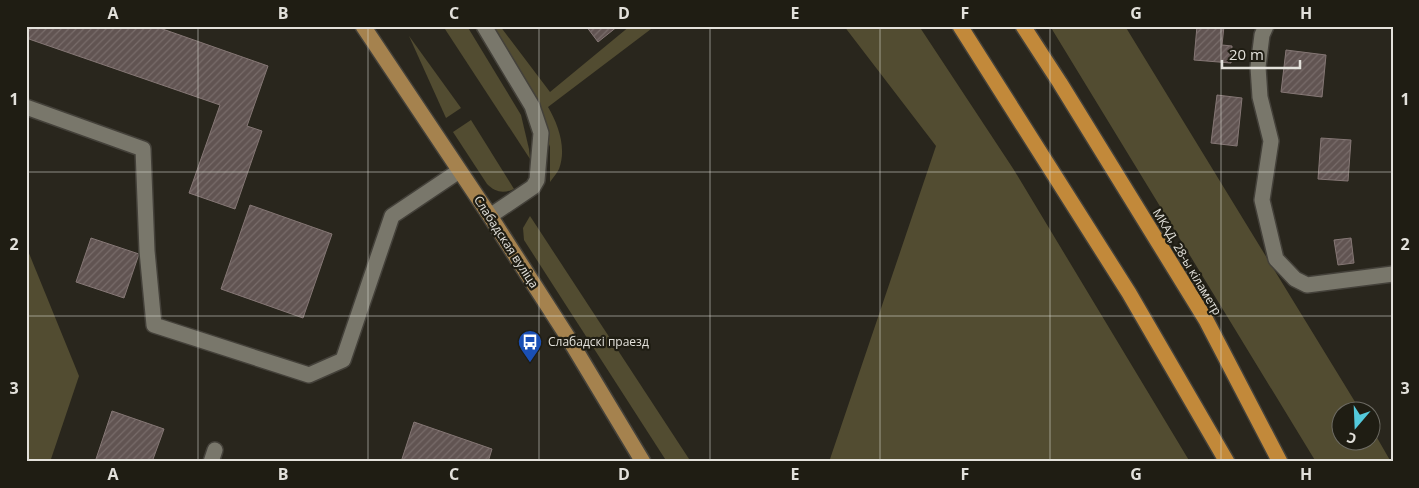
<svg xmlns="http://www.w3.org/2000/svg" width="1419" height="488" font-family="'Open Sans',sans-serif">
<defs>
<pattern id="building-hatch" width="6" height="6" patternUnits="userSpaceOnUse" patternTransform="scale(1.25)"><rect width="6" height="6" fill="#615452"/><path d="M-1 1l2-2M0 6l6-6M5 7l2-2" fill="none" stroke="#786c6a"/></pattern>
</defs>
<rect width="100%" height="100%" fill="#29261d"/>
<g fill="#524c31">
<polygon points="443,26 467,26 521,115 529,149 530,159"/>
<path d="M 493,26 L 500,26 L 550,92 L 630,26 L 655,26 L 548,107 C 558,124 567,148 559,169 C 557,173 553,178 550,182 L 550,147 L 542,124 Z"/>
<polygon points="844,26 919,26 1014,170 1190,462 829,462 936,146"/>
<polygon points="1050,26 1125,26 1360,410 1342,410 1342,440 1372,440 1372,429 1391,462 1316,462"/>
<polygon points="409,36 461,108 446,118"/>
<path d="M 471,120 L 514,189 C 503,194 495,192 487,184 L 453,132 Z"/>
<polygon points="530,216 691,462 667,462 524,240 523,228"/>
<polygon points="26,246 79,376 50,462 26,462"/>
</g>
<g fill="url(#building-hatch)" stroke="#857775">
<polygon points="26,26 154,26 268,66 247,126 262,131 235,209 189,193 220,105 26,38"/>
<polygon points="586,26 618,26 598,42"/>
<polygon points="1197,26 1224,26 1222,45 1232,46 1231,63 1194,60"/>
<polygon points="1286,50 1326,55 1322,97 1281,92"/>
<polygon points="1217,95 1242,98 1237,146 1211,143"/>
<polygon points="1321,138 1351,140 1348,181 1318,179"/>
<polygon points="250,205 332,234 303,318 221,289"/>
<polygon points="91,238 139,254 124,298 76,282"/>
<polygon points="1351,238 1354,263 1338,265 1334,240"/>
<polygon points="112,411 164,429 152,462 95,462"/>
<polygon points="414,422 492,449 488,462 401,462"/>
</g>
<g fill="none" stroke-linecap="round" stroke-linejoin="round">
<g stroke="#44413a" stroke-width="18">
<g id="minor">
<polyline points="484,26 532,106 541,133 537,180 533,187 490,216"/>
<polyline points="1266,26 1262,35 1258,67 1260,97 1271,141 1262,200 1276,259 1295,279 1307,285 1393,274"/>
<polyline points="26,107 143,149 147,251 154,325 309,375 343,360 392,216 459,171"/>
<polyline points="211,462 215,450"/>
</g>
</g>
<g stroke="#44413a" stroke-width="18">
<polyline id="major" points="363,26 490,216 569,339 643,462"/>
</g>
<g stroke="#44413a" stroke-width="18">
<g id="highway">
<polyline points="960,26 1129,293 1227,462"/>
<polyline points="1023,26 1060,83 1206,320 1280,462"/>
</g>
</g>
<use href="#minor" stroke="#79776b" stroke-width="15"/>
<use href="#major" stroke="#a5824e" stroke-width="15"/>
<use href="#highway" stroke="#c2893a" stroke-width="15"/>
</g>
<path fill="none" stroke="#e3e1db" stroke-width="1" stroke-opacity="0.55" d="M 198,26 L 198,462M 368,26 L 368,462M 539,26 L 539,462M 710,26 L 710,462M 880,26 L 880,462M 1050,26 L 1050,462M 1221,26 L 1221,462M 26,172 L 1393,172M 26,316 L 1393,316"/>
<defs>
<g id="bus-pin" transform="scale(1.25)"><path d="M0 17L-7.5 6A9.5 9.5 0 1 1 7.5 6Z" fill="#1a4fb4" stroke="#1f1d13"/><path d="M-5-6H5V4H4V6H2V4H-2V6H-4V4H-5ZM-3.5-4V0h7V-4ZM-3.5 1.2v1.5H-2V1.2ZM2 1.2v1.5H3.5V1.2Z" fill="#fff"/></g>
</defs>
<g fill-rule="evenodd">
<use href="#bus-pin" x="530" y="342"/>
</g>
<g text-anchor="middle" stroke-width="4.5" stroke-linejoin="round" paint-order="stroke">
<g font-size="12" fill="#e3e1db" stroke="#1f1d13">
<text transform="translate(506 242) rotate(57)" y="4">Слабадская вуліца</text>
<text transform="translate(1187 262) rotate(59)" y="4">МКАД, 28-ы кіламетр</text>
</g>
<g font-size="12" fill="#e3e1db" stroke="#1f1d13" text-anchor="start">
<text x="548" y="346">Слабадскі праезд</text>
</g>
</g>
<rect width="1419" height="488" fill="none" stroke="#1f1d13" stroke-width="55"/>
<g transform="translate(1356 426) rotate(199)"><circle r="24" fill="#1f1d13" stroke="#6d6b63"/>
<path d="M0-4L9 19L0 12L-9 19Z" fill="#54cadc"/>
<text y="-8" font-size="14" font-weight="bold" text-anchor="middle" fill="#e3e1db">С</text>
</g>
<path d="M1222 60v8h78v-8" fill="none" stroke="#e3e1db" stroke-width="2.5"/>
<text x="1229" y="60" font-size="15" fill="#e3e1db" stroke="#1f1d13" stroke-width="4" paint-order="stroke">20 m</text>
<rect x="28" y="28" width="1364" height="432" fill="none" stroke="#e3e1db" stroke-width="2"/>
<g font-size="16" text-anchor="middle" font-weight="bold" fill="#e3e1db">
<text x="113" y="19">A</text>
<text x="283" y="19">B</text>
<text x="454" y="19">C</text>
<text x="624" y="19">D</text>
<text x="795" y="19">E</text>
<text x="965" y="19">F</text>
<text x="1136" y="19">G</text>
<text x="1306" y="19">H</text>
<text x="14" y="105">1</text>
<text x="1405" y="105">1</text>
<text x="14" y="250">2</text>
<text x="1405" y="250">2</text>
<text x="14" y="394">3</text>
<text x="1405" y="394">3</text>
<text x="113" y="480">A</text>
<text x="283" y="480">B</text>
<text x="454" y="480">C</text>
<text x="624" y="480">D</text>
<text x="795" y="480">E</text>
<text x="965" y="480">F</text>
<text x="1136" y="480">G</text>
<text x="1306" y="480">H</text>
</g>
</svg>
